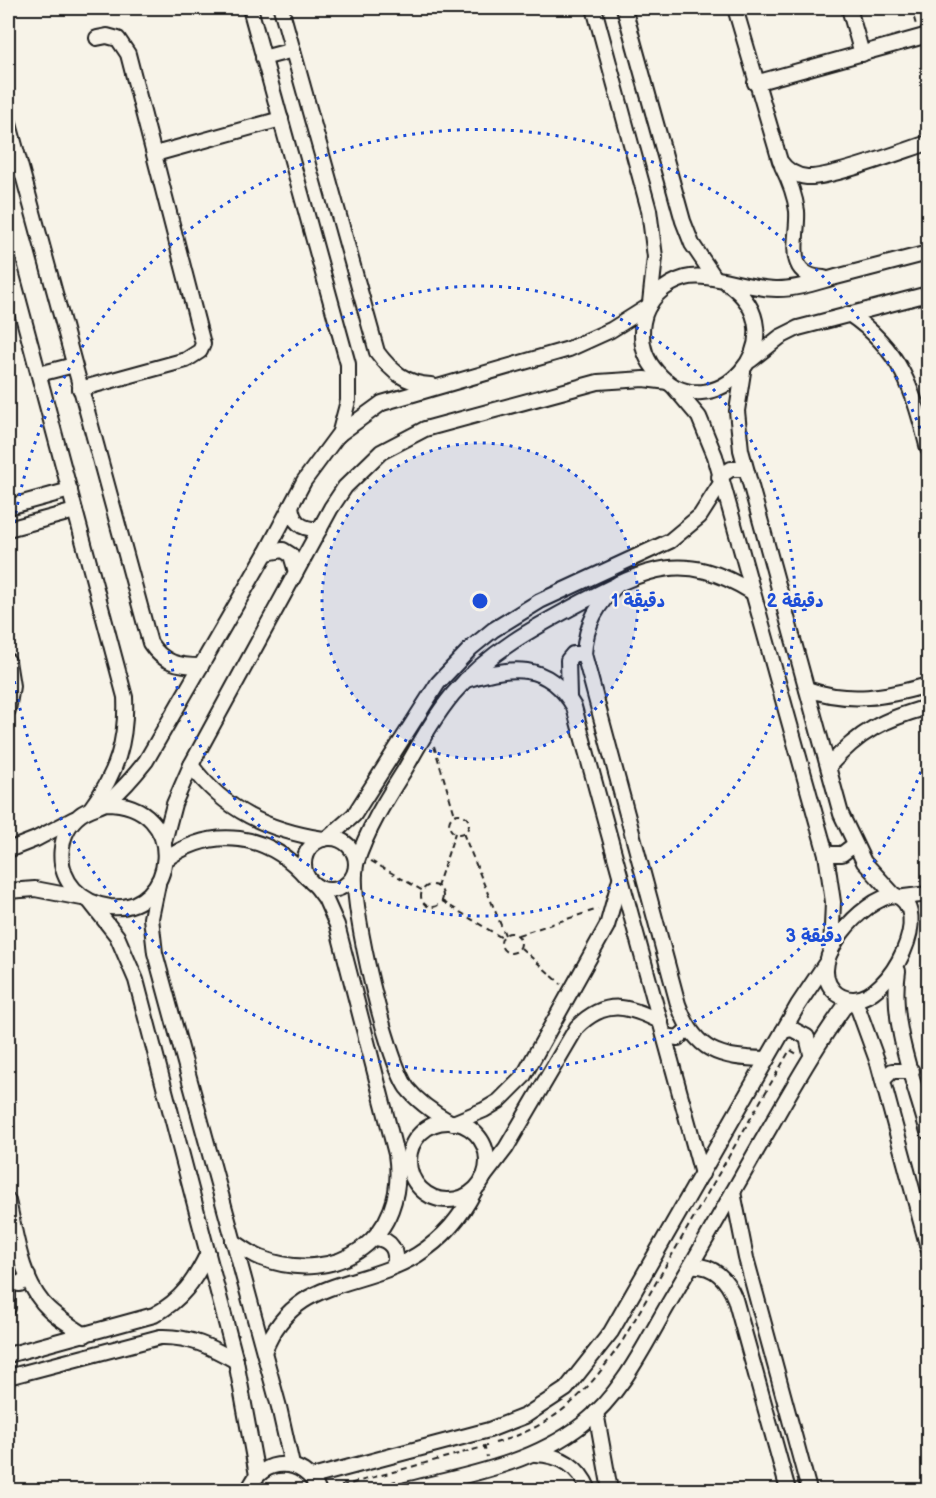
<svg xmlns="http://www.w3.org/2000/svg" width="936" height="1498" font-family="'Balsamiq Sans','Playpen Sans Arabic',sans-serif">
<rect width="100%" height="100%" fill="#f7f3e8"/>
<filter id="ink" filterUnits="userSpaceOnUse"><feTurbulence type="fractalNoise" baseFrequency=".0167" numOctaves="2"/><feDisplacementMap in="SourceGraphic" scale="12" xChannelSelector="R" yChannelSelector="G"/><feConvolveMatrix kernelMatrix="1 2 1 2 8 2 1 2 1" color-interpolation-filters="sRGB"/></filter>
<g filter="url(#ink)">
<g fill="none" stroke-linecap="round" stroke-linejoin="round">
<g stroke="#1c1c1c" stroke-width="18">
<g id="minor">
<polyline points="250,8 348,364 348,401 339,435"/>
<path d="M 281,8 L 377,352 C 391,371 406,384 431,385"/>
<polyline points="594,8 649,210 655,257 650,303"/>
<polyline points="624,8 683,221 692,244 715,278"/>
<path d="M 735,8 L 780,161 C 786,170 796,176 807,177 C 829,179 903,151 928,143"/>
<polyline points="849,8 862,54"/>
<polyline points="263,58 293,50"/>
<polyline points="755,83 928,35"/>
<path d="M 8,120 L 150,643 C 163,663 178,666 201,666"/>
<polyline points="155,154 281,119"/>
<path d="M 782,166 C 789,180 795,195 797,211 C 799,238 782,276 824,278"/>
<path d="M 8,260 L 125,697 C 127,740 117,773 91,808"/>
<path d="M 727,283 C 804,336 711,435 657,372 C 644,358 640,340 643,322 C 647,300 664,284 685,278 C 709,271 748,290 778,289 C 798,289 817,282 836,277 C 867,269 898,261 928,253"/>
<path d="M 849,314 C 902,350 913,390 928,449"/>
<polyline points="751,360 780,337 798,328 928,294"/>
<polyline points="743,372 737,411 741,450 841,814 864,862 894,895"/>
<polyline points="39,374 74,365"/>
<polyline points="672,385 699,417 715,456 826,854 833,902 831,951"/>
<polyline points="80,389 186,360 200,351 203,344 128,54 118,39 107,36 97,38"/>
<polyline points="719,477 731,469 745,469"/>
<path d="M 291,506 C 293,523 302,530 320,529"/>
<polyline points="8,507 70,490"/>
<polyline points="8,529 75,511"/>
<polyline points="266,553 283,550 291,555 296,572"/>
<path d="M 619,583 C 597,605 586,623 584,654 L 678,1004 C 695,1052 719,1058 767,1059"/>
<polyline points="8,661 12,686 8,710"/>
<path d="M 466,680 C 510,666 548,661 574,707 L 702,1174"/>
<path d="M 807,689 C 850,704 886,697 928,685"/>
<polyline points="569,697 568,660 573,654 584,654"/>
<path d="M 191,765 C 225,811 268,830 323,839"/>
<path d="M 829,766 C 859,731 885,719 928,707"/>
<path d="M 106,803 C 191,804 176,914 110,907 C 95,905 84,900 74,889 C 55,868 58,832 80,815 C 89,808 100,807 109,801 C 123,789 135,775 146,761 L 266,553 L 304,481 L 338,435 L 382,403 L 569,349 L 611,330 L 649,306"/>
<polyline points="328,838 354,815 438,683 471,648 493,630 540,601 670,541 700,516 721,483"/>
<circle cx="330" cy="864" r="26"/>
<polyline points="164,842 174,804 191,765 331,508 345,487 381,452 425,429 598,382 644,379 668,382"/>
<polyline points="8,850 36,839 74,819"/>
<polyline points="826,854 842,854 854,845"/>
<path d="M 165,860 C 212,825 269,833 307,878"/>
<path d="M 356,864 C 367,830 385,801 404,771 C 419,745 434,717 453,694 C 488,652 535,627 582,602 C 648,568 683,550 752,592"/>
<path d="M 355,874 C 352,912 386,1057 407,1088 C 419,1103 434,1113 450,1122"/>
<polyline points="158,884 151,918 155,953 279,1407 292,1465"/>
<polyline points="8,891 35,889 82,898"/>
<path d="M 894,895 C 936,908 890,1000 853,999 C 845,999 838,996 833,990 C 806,960 863,899 894,895 Z"/>
<polyline points="904,897 928,894"/>
<polyline points="91,903 117,936 136,980 236,1361 257,1475"/>
<path d="M 898,971 C 890,1024 914,1081 928,1132"/>
<polyline points="855,1000 878,1063 928,1248"/>
<polyline points="783,1031 792,1029 807,1037 811,1054"/>
<polyline points="665,1036 678,1038 688,1029"/>
<polyline points="883,1080 892,1071 912,1071"/>
<circle cx="448" cy="1161" r="39"/>
<polyline points="453,1123 484,1110 499,1101 523,1077 607,926 620,879"/>
<path d="M 483,1178 L 506,1148 L 577,1027 C 605,999 628,1005 661,1022"/>
<polyline points="733,1192 746,1258 809,1490"/>
<path d="M 8,1201 C 16,1234 20,1276 43,1303 C 54,1316 70,1325 85,1335"/>
<path d="M 376,1238 C 391,1240 398,1251 394,1265"/>
<path d="M 233,1241 C 242,1247 251,1254 261,1258 C 337,1287 409,1238 396,1154 L 337,925 L 325,898 L 316,886"/>
<path d="M 691,1266 C 713,1264 727,1279 735,1299 L 788,1490"/>
<polyline points="8,1282 20,1284 28,1276"/>
<polyline points="8,1284 8,1308"/>
<path d="M 264,1352 C 294,1275 358,1291 417,1255 C 444,1238 461,1217 475,1190"/>
<path d="M 8,1355 L 154,1315 C 182,1300 195,1280 208,1253"/>
<path d="M 8,1377 L 160,1337 C 190,1336 211,1347 236,1361"/>
<polyline points="596,1412 610,1490"/>
<path d="M 535,1454 C 561,1455 579,1466 589,1490"/>
<polyline points="312,1477 489,1430 525,1416 566,1389 611,1332 798,1005 826,963"/>
<path d="M 249,1490 C 261,1456 305,1457 318,1490"/>
<path d="M 406,1490 C 467,1475 532,1464 583,1424 C 622,1394 645,1344 669,1303 C 702,1247 734,1190 766,1134 C 793,1087 818,1042 850,999"/>
</g>
</g>
<g stroke="#1c1c1c" stroke-width="2" stroke-dasharray="6 4.5" stroke-linecap="butt">
<polyline points="911,8 916,25"/>
<polyline points="434,746 455,815"/>
<circle cx="459" cy="824" r="10"/>
<polyline points="463,833 505,935"/>
<polyline points="371,861 423,891"/>
<circle cx="432" cy="896" r="11"/>
<polyline points="437,887 455,833"/>
<polyline points="442,901 502,938"/>
<circle cx="511" cy="943" r="10"/>
<polyline points="518,935 598,909"/>
<polyline points="521,948 561,984"/>
<path d="M 495,1443 C 559,1424 587,1393 623,1340 L 790,1050 L 797,1054"/>
<polyline points="484,1445 487,1457"/>
<polyline points="331,1489 487,1446"/>
<polyline points="362,1490 396,1481"/>
</g>
<use href="#minor" stroke="#f7f3e8" stroke-width="14"/>
</g>
</g>
<circle cx="480" cy="601" r="158" fill="#1d4ed8" fill-opacity=".12"/>
<g fill="none" stroke="#1d4ed8" stroke-width="3" stroke-dasharray="3 6">
<circle cx="480" cy="601" r="158"/>
<circle cx="480" cy="601" r="315"/>
<path d="M927 755A473 473 0 0 1 8 626M8 576A473 473 0 0 1 927 447"/>
</g>
<circle cx="480" cy="601" r="9" fill="#1d4ed8" stroke="#f7f3e8" stroke-width="3"/>
<g font-size="18" text-anchor="middle" font-weight="bold" fill="#1d4ed8" stroke="#f7f3e8" stroke-width="4.5" stroke-linejoin="round" paint-order="stroke">
<text x="638" y="607">1 دقيقة</text>
<text x="795" y="607">2 دقيقة</text>
<text x="814" y="942">3 دقيقة</text>
</g>
<rect width="936" height="1498" fill="none" stroke="#f7f3e8" stroke-width="30"/>
<rect x="15" y="15" width="906" height="1468" fill="none" stroke="#1c1c1c" stroke-width="2" filter="url(#ink)"/>
</svg>
